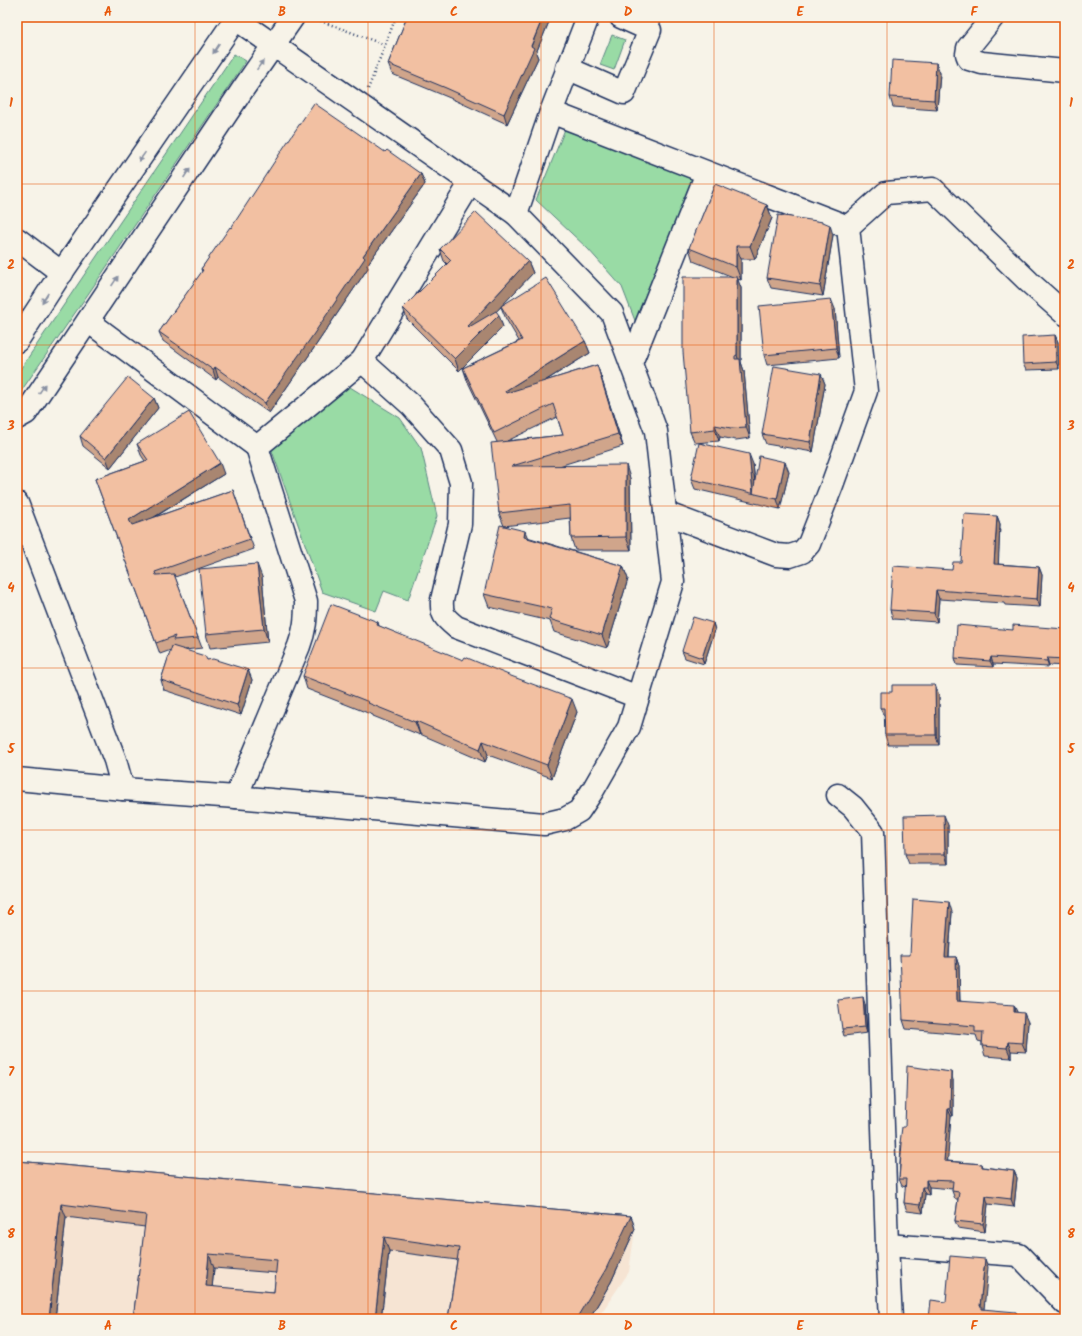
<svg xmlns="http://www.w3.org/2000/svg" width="1082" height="1336" font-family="Kalam,sans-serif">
<rect width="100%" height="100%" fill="#f7f3e8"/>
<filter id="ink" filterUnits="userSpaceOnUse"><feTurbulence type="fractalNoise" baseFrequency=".025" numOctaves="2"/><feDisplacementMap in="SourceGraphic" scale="8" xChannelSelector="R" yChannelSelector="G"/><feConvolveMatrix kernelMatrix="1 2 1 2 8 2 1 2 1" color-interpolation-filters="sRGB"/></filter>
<g filter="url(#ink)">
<polygon fill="#f6e4d3" points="17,1163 635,1229 629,1272 597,1319 17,1319"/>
<g fill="#99dba5" stroke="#5a8582">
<polygon points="612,35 625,40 614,70 600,65"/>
<polygon points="234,54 246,61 95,284 17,397 17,374"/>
<polygon points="570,117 694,168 696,182 639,331 622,287 588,249 536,200"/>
<polygon points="329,374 400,418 421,448 437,516 408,600 384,591 376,611 322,592 271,448"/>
</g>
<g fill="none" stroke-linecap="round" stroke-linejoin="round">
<g stroke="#1b2f5e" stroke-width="25">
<g id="minor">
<polyline points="993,17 968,48 967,54 969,59 982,63 1065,71"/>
<polyline points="567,68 624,93 650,30 621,17"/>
<polyline points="551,112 848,227"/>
<path d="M 471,182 L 362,361 L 411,405 L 451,450 L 461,483 L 460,524 L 442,600 C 441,615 445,618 456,627 L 638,697"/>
<polyline points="516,214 551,112 588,17"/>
<polyline points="17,239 62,273"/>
<polyline points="88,321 257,447"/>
<polyline points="17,341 58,278 237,17"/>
<polyline points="631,363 707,173"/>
<polyline points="17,418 26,413 243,89 293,17"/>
<polyline points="17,503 115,760 123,789 17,779"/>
<polyline points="665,513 776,555 790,556 802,552 809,544 832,485 866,391 848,227 886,193 933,189 1029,282 1065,314"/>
<polyline points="123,789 236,797 544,824 565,819 579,811 593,790 629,727 673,582 656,431 612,313 516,214 236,19"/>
<polyline points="838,795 853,807 873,832 887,1245 891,1319"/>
<path d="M 236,797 L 299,646 C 305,630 306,619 306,601 L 257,447 L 362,361"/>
<polyline points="887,1245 1019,1255 1065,1303"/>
</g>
</g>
<g stroke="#1b2f5e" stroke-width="2.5" stroke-dasharray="1 3" stroke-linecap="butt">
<polyline points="313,18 385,45"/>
<polyline points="368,89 396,17"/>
</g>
<use href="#minor" stroke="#f7f3e8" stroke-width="22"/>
</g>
<g fill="#d0a58b" stroke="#1b2f5e" fill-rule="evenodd">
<polygon points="407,17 551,17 536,53 538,58 507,124 450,98 392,74 388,64"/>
<polygon points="936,63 940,73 937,110 893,107 890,97"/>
<polygon points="385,152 421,174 425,184 367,265 368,268 314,348 269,413 218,377 216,380 163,341 159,332 202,272 201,269 231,228"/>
<polygon points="767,205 772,218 755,259 741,259 741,280 737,279 741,288 741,362 744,371 750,438 736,440 720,437 719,441 695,443 690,432 733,277 693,261 689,248"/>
<polygon points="833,235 823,296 771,288 767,278"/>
<path d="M 440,249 L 528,261 L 533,273 L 501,306 L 585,341 L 590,353 L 545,381 L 597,365 L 601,377 L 623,446 L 559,466 L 630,478 L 631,550 L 575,550 L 571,538 L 570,518 L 504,526 L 499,513 L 497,442 L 467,380 L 463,368 L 519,341 L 506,319 L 501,307 L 496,311 L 503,327 L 459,371 L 407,319 L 403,308 L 447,264 L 444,261 ZM 557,417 L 563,435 L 507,441 Z"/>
<polygon points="835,309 839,358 767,365 764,355"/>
<polygon points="1055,335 1058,342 1059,369 1026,370 1023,364"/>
<polygon points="821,374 825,384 813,452 766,444 762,434"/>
<polygon points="154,398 158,408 110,468 83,446 80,436"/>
<polygon points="137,444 224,474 155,517 233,490 254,549 175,577 202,648 185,650 207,660 248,670 252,680 241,715 164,690 161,680 171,650 160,654 95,479 145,461 141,455"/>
<polygon points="753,464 755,482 789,472 780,509 695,489 691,479"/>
<polygon points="997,516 1000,524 998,564 1039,567 1042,575 1040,607 1005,605 1004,603 939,599 937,622 893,619 890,610 952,570 961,562"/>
<polygon points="527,537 623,566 628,579 607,648 554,632 550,621 489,607 484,594"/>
<polygon points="262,577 268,642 210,648 206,634"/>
<polygon points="378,622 379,626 577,712 552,778 488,755 485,762 420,734 420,735 373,716 373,715 307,689 303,676"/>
<polygon points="713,623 715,630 704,664 685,658 682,651"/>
<polygon points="1065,629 1065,666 1049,665 1049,667 993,664 993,667 957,665 955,658 1013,630"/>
<polygon points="939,695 939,745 888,745 885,735 885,718 880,708"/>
<polygon points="948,825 948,864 909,864 905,854"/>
<polygon points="952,912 949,957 956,957 959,966 960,1001 1017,1012 1028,1022 1026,1052 1011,1051 1011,1058 985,1056 982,1046 982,1042 978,1041 976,1035 906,1029 903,1020 910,955"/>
<polygon points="865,1004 867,1033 844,1036 842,1029"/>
<polygon points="953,1080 953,1116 951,1116 947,1161 982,1164 983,1167 1014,1171 1017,1178 1014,1207 988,1204 985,1232 958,1228 955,1221 958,1199 955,1199 952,1191 953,1189 929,1187 929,1195 925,1194 923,1213 907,1211 904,1203 906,1187 902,1186 899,1179 901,1146 900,1143 905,1127"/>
<path d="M 17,1161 L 631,1216 L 635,1229 L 611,1282 L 589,1319 L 448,1319 L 457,1260 L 389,1251 L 381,1319 L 133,1319 L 145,1227 L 66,1217 L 55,1319 L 17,1319 ZM 214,1268 L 276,1273 L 274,1292 L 212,1287 Z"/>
</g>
<g fill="#a98671" stroke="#1b2f5e">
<polygon points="543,17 551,17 536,53 538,58 507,124 504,114"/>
<polygon points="936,63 940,73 937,110 934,100"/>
<polygon points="421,174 425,184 367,265 368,268 314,348 269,413 265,403 363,256"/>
<polygon points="767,205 772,218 755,259 750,246"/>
<polygon points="830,225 833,235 823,296 820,286"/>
<polygon points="736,246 741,259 741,280 736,267"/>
<polygon points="528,261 533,273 472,337 468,326"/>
<polygon points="737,277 741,288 741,362 744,371 750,438 746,427 740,366 737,355"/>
<polygon points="831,299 835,309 839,358 836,348"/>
<polygon points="499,315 503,327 459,371 455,359"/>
<polygon points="1055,335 1058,342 1059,369 1056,362"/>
<polygon points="585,341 590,353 509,403 505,391"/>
<polygon points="597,365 601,377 623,446 618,434"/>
<polygon points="215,367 218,377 216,380 213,370"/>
<polygon points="821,374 825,384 813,452 810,442"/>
<polygon points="154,398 158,408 110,468 106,458"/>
<polygon points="715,425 720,437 719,441 715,429"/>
<polygon points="749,454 753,464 756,494 753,493"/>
<polygon points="785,462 789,472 780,509 777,499"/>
<polygon points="220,463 224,474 133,530 129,520"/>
<polygon points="626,465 630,478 631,550 626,537"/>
<polygon points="997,516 1000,524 998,573 994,564"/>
<polygon points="525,531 530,544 524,537"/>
<polygon points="257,564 262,577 268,642 264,629"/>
<polygon points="623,566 628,579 607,648 602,635"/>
<polygon points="1039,567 1042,575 1040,607 1037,599"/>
<polygon points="936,590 939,599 937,622 934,613"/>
<polygon points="713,623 715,630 704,664 702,658"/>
<polygon points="991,657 993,664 993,667 990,661"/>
<polygon points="1047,658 1049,665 1049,667 1047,661"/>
<polygon points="248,670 252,680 241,715 237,705"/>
<polygon points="935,685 939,695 939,745 936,735"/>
<polygon points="572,699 577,712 552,778 547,765"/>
<polygon points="416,721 420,734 420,735 415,722"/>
<polygon points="483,741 488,755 485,762 480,749"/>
<polygon points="944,815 948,825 948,864 945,854"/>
<polygon points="949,902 952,912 948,966 945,957"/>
<polygon points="956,957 959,966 960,1010 957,1001"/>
<polygon points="863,997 865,1004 867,1033 865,1027"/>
<polygon points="1014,1005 1018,1014 1014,1012"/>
<polygon points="1024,1013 1028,1022 1026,1052 1022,1043"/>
<polygon points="1008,1042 1011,1051 1011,1058 1007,1048"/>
<polygon points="951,1072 953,1080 953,1116 950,1109"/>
<polygon points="948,1109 951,1116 947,1169 944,1161"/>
<polygon points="1014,1171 1017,1178 1014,1207 1011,1199"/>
<polygon points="926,1180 929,1187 929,1195 926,1187"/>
<polygon points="922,1187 925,1194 923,1213 920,1205"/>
<polygon points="986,1196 988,1204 985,1232 983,1224"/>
<polygon points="61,1204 66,1217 55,1319 49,1319"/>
<polygon points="631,1216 635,1229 611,1282 589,1319 576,1319"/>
<polygon points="384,1237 389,1251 381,1319 375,1319"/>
<polygon points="209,1254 214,1268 211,1299 206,1286"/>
<polygon points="985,1259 988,1267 984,1310 985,1314 980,1306"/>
<polygon points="1016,1312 1019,1319 1016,1319"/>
</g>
<g fill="#f2c0a2" stroke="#1b2f5e" fill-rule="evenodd">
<polygon points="407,17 543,17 531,46 534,48 504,114 446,88 388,64"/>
<polygon points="892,60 936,63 934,100 890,97"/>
<polygon points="314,103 385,152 387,150 421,174 363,256 365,258 311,338 265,403 215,367 213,370 159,332 203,270 201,269 230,227 231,228 284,147"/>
<polygon points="715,184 767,205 750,246 736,246 736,267 689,248"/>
<polygon points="476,212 528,261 468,326 469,327 496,311 499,315 455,359 403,308 451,260 440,249"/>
<polygon points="778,215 823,222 830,225 820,286 767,278"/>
<polygon points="683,277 737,277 737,355 735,356 735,359 740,359 746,427 731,428 715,425 715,429 690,432 683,352"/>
<polygon points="546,278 585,341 505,391 506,393 597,365 618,434 512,466 626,465 626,537 571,538 570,505 499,513 491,443 563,435 553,404 494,433 463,368 522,340 501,306"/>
<polygon points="831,299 836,348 764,355 759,306"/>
<polygon points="1055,335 1056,362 1023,364 1022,337"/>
<polygon points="774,366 821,374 810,442 762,434"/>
<polygon points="128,377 154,398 106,458 80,436"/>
<polygon points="189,412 220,463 129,520 132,525 233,490 250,539 155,572 156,575 174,574 198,638 173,640 175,636 156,643 95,479 148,460 137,444"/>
<polygon points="699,443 749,454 753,493 759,456 785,462 777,499 691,479"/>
<polygon points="964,514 997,516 994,564 1039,567 1037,599 1002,596 1002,595 936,590 934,613 890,610 893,566 952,570 953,562 961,562"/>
<polygon points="500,525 525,531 524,537 623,566 602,635 549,619 552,609 484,594"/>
<polygon points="257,564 264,629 206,634 199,569"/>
<polygon points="331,604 378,622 377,625 463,660 465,657 511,676 572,699 547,765 483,741 480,749 416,721 415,722 368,703 369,702 303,676"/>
<polygon points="693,617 713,623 702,658 682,651"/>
<polygon points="957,625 1013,630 1013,625 1065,629 1065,659 1047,658 1047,661 991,657 990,661 955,658"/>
<polygon points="172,646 205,656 207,660 213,659 248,670 237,705 161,680"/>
<polygon points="892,685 935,685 936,735 885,735 884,708 880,708 880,692 892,692"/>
<polygon points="944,815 945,854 905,854 904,816"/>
<polygon points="913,899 949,902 945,957 956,957 957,1001 1014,1005 1014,1012 1024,1013 1022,1043 1008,1042 1007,1048 982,1046 983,1032 975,1032 975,1026 903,1020 900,955 910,955"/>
<polygon points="863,997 865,1027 842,1029 838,1000"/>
<polygon points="907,1066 951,1072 950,1109 948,1109 944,1161 982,1164 982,1167 1014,1171 1011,1199 986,1196 983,1224 955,1221 959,1192 952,1191 953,1181 926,1180 926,1187 922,1187 920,1205 904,1203 906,1179 899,1179 902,1143 900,1143 902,1127 905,1127"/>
<path d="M 17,1161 L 631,1216 L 606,1269 L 576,1319 L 448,1319 L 459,1248 L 384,1237 L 375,1319 L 133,1319 L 146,1215 L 61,1204 L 49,1319 L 17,1319 ZM 209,1254 L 277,1260 L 274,1292 L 206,1286 Z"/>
<polygon points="1065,1215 1065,1247 1063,1247"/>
<polygon points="950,1256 985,1259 980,1306 982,1306 982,1309 1016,1312 1016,1319 929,1319 931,1300 946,1302"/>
</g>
<defs><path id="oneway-solid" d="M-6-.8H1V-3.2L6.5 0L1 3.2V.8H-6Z"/></defs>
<g fill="#8991a3">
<use href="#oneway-solid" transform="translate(216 49) rotate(124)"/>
<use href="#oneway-solid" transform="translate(260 65) rotate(-55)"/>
<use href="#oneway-solid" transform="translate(142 157) rotate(125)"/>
<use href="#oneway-solid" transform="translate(187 173) rotate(-56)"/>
<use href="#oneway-solid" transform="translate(115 281) rotate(-56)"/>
<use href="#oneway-solid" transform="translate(45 298) rotate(123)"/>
<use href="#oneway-solid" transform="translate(42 389) rotate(-56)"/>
</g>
</g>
<path fill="none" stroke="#e8590c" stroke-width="1" stroke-opacity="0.55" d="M 195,17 L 195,1319M 368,17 L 368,1319M 541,17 L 541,1319M 714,17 L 714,1319M 887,17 L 887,1319M 17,184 L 1065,184M 17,345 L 1065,345M 17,506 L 1065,506M 17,668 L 1065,668M 17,830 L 1065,830M 17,991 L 1065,991M 17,1152 L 1065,1152"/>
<rect width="1082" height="1336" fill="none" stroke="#f7f3e8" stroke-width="44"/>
<rect x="22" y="22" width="1038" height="1292" fill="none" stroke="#e8590c" stroke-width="1.5"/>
<g font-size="13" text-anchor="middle" font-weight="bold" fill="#e8590c">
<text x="108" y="16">A</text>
<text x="282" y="16">B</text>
<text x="454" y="16">C</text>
<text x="628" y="16">D</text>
<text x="800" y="16">E</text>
<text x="974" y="16">F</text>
<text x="11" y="107">1</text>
<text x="1071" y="107">1</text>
<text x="11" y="269">2</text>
<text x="1071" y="269">2</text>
<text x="11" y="430">3</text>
<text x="1071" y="430">3</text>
<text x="11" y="592">4</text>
<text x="1071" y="592">4</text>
<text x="11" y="753">5</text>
<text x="1071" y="753">5</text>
<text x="11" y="915">6</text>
<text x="1071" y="915">6</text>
<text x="11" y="1076">7</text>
<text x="1071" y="1076">7</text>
<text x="11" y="1238">8</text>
<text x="1071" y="1238">8</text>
<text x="108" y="1330">A</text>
<text x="282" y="1330">B</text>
<text x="454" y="1330">C</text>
<text x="628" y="1330">D</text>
<text x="800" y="1330">E</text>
<text x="974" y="1330">F</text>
</g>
</svg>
